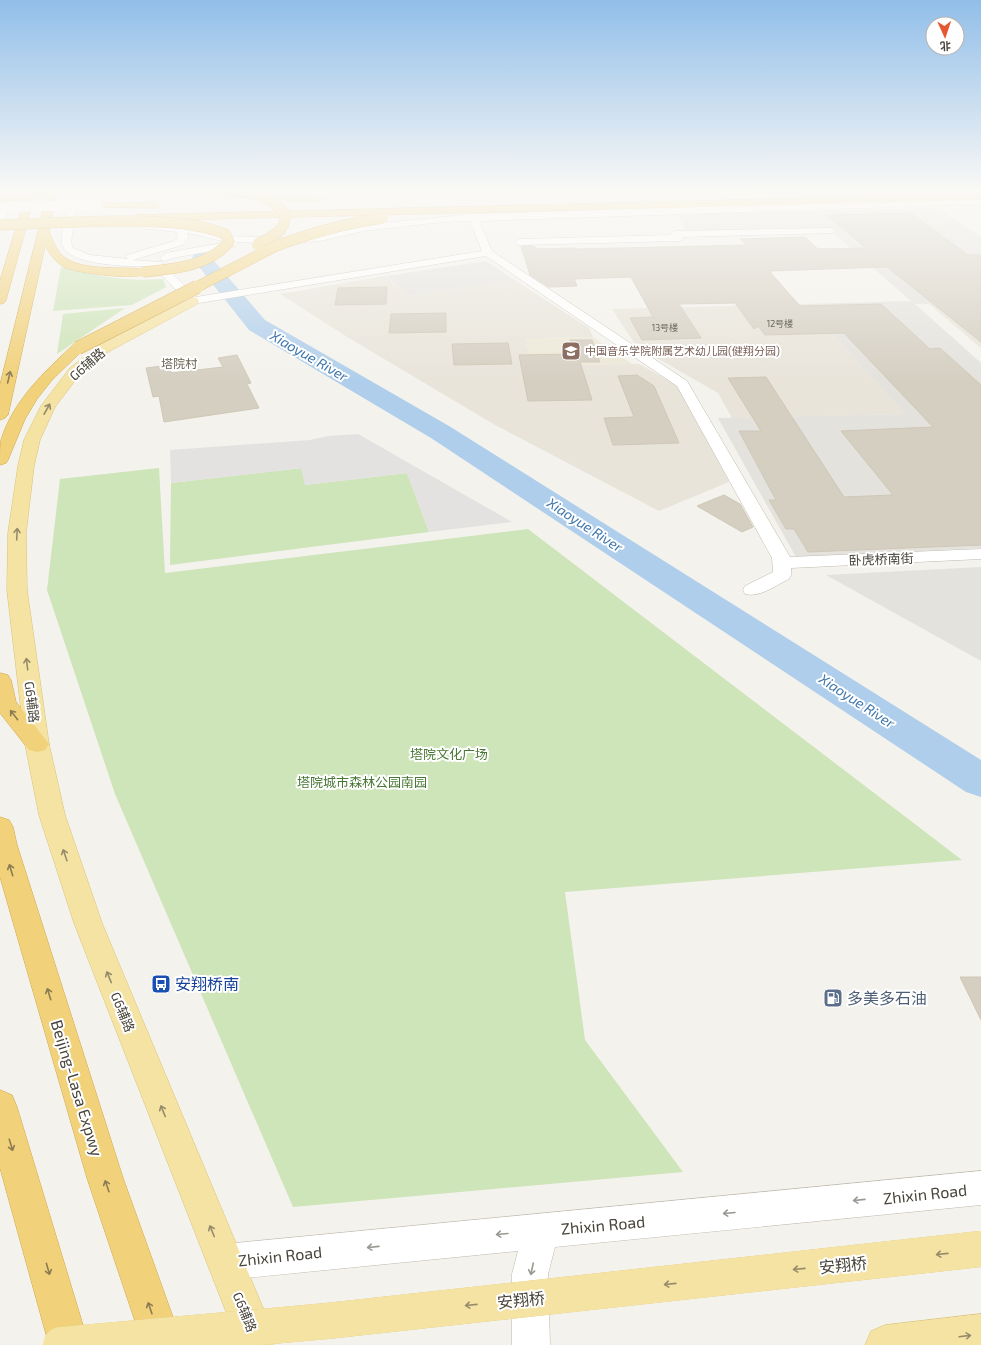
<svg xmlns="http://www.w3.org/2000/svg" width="981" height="1345" font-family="'Exo 2','Noto Sans SC',sans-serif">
<rect width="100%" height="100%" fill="#f4f2ec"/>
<g fill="#e8e4da">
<polygon points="385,276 410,296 513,279 589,328 593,337 526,338 531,365 639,364 675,384 690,406 729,482 659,511 495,425 349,338 280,294"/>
<polygon points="981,303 981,348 929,304"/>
<polygon points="805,304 905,414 732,418 718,393 636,346 612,309"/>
</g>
<g fill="#e4e2dd">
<polygon points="930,208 942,211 981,237 981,303 915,304 981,363 981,548 796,557 718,418 905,414 805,304 911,301 834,234 690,237 677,215"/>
<polygon points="981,567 981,661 826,575"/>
</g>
<polygon fill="#ece8d7" points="593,337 632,364 531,366 526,338"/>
<g fill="#cee4b9">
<path d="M 61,267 C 97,276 124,282 163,279 L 166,287 L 132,305 L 53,311 Z"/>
<polygon points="125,308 57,354 63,314"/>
<polygon points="159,468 165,573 528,529 962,860 565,892 585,1040 683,1172 293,1207 115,794 47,590 60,479"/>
<polygon points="302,468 305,485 407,473 429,532 170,565 171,483"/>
</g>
<g fill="#e4e2e0">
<polygon points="486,261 513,279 410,296 386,276"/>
<polygon points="358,434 512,522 429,532 407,473 305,485 301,468 171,483 170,450 310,440 328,436"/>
</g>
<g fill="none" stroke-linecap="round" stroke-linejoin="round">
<polygon fill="#afceeb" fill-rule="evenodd" points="201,252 208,254 265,320 449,426 981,760 981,797 966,792 431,438 249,330 192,258 194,254"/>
</g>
<g fill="#d5cfc2" stroke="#cfc7b6">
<polygon points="911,213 968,255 981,255 981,342 887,267 769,271 800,306 881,304 930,349 940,348 981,385 981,545 808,552 794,529 786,529 769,500 776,500 739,431 761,431 728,378 766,377 844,497 893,495 841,431 933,427 844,333 765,335 758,326 754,329 735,303 679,304 701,338 642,340 630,318 653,317 631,277 574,279 577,286 549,287 530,275 521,246 534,246 537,249 575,248 576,249 746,245 740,239 805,237 818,249 866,248 826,215"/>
<polygon points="387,287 386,304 335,305 338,288"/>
<polygon points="446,313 446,332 389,333 391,314"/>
<polygon points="570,340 592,340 600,362 580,362 592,400 528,401 519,355 574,354"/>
<polygon points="508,343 512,364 454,365 452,344"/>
<polygon points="237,355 251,383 247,384 259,408 164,422 159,396 153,397 146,368 170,365 171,373 223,367 218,358"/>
<polygon points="637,375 654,386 679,443 613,445 604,418 634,417 618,376"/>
<polygon points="724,495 740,504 753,527 742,532 697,506"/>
<polygon points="960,977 981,977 981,1020"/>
</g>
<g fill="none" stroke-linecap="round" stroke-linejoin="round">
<g stroke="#bfbbaf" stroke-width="1">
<g id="minor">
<polygon points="5,192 13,192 5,219 0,222 0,205"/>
<path d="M 71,192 L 79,192 L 71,242 L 73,248 L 90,255 L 128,259 L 126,257 L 127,255 L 174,241 L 178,238 L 177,232 L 142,228 L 140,226 L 145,223 L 181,226 L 227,236 L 288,238 L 320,235 L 364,225 L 473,214 L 981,198 L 981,204 L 479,221 L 492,251 L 687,381 L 790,557 L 981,549 L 981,559 L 791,568 L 791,575 L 789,579 C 776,585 760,598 745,594 L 743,590 L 745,586 L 773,572 L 772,558 L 677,386 L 486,256 L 193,304 L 189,303 L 154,267 C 135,266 67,267 62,244 C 60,235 69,203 71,192 ZM 470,221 L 482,251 L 196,297 L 161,262 L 133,260 L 182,245 L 188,239 L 188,233 L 227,242 L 166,253 L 160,258 L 161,260 L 165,261 L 173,258 L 232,247 L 236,246 L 237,244 L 236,242 L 288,244 L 320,241 L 364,231 L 442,222 Z"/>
<path d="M 163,192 L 181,192 L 177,195 C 163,197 102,213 93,205 L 98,202 L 124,200 Z"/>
<polygon points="252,192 519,192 515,195 310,197 256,196 253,195"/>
<polygon points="830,228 833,229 835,231 833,233 683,237 682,240 679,241 519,245 514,242 519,239 671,235 672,232 675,231"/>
<polygon points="981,1171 981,1205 555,1247 548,1274 550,1345 512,1345 512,1274 518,1251 225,1280 212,1275 207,1262 212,1249 225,1244"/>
</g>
</g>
<g stroke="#dac275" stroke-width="1">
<g id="major">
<polygon points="193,297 197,298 199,301 197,304 108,352 80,374 55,407 40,440 34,466 26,533 27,590 49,744 65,815 102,923 276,1339 273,1345 239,1345 74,923 39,815 25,744 7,590 8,533 18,466 24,440 41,406 70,368 98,346"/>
<polygon points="981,1314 981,1345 865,1345 871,1331 885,1325"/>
</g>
</g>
<g stroke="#d0a74a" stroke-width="1">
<g id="highway">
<polygon points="27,192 36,192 6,300 4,303 0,304 0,281"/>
<path d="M 48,192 L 57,192 L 49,232 C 53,240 56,250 63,256 C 84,275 142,263 149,272 C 141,282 76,273 64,267 C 55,262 50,254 45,246 L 8,415 L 5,418 L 0,420 L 0,385 Z"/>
<polygon points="197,192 252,192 316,196 321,199 316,202 201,195"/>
<polygon points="981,194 981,200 136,221 131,218 136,215"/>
<polygon points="98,202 156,202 161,205 156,208 95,207 93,205 95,203"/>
<path d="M 78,344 L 83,345 L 85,348 L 52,380 L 37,399 L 25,419 L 8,460 L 6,463 L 0,465 C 0,457 0,447 1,440 C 13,401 44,372 73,345 Z"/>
<polygon points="0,673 8,675 11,680 16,702 49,744 45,750 37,752 29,750 0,713"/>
<polygon points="0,817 9,820 13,827 17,845 123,1178 183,1345 143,1345 87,1178 0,877"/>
<polygon points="0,1090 12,1095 17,1107 89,1345 49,1345 0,1168"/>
</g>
</g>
<use href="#minor" fill="#fff" fill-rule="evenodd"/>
<use href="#major" fill="#f5e3a4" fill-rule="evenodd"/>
<use href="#highway" fill="#f1d17a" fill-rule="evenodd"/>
<g stroke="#bfbbaf" stroke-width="10" stroke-linecap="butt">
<polyline id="minor-bridge" points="0,207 98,205"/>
</g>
<g stroke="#dac275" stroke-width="36" stroke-linecap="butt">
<polyline id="major-bridge" points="61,1345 327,1321 981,1249"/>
</g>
<g stroke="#d0a74a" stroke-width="11" stroke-linecap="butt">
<g id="highway-bridge-far1">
<path d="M 249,192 C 265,197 300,211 278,232 C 272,237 264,240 257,245"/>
<polyline points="0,197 43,192"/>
<path d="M 0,225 C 44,223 88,221 132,221 C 163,222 196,222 225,234 L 229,242 C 208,267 173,269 143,272"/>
<path d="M 195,288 L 276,246 C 311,233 346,223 383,218"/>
</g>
</g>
<g stroke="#d0a74a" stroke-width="14" stroke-linecap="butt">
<polyline id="highway-bridge" points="78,348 197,287"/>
</g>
<use href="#minor-bridge" stroke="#fff" stroke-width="10"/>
<use href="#major-bridge" stroke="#f5e3a4" stroke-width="36"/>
<use href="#highway-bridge-far1" stroke="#f1d17a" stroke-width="10"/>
<use href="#highway-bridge" stroke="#f1d17a" stroke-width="13"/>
</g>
<defs><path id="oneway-shaft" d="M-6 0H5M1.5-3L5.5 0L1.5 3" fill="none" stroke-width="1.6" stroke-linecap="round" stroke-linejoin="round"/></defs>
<g stroke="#8c7c54">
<use href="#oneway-shaft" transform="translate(9 377) rotate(-77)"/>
<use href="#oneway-shaft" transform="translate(14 715) rotate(-128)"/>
<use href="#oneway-shaft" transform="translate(11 870) rotate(-107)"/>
<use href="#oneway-shaft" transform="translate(49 994) rotate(-107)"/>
<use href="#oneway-shaft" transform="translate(11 1145) rotate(73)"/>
<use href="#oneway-shaft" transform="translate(107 1186) rotate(-109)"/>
<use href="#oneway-shaft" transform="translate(48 1269) rotate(74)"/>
<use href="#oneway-shaft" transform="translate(150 1308) rotate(-109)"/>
</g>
<g stroke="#968c6a">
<use href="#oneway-shaft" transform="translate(47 409) rotate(-61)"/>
<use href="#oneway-shaft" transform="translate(17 534) rotate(-87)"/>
<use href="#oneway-shaft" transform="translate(27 664) rotate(-97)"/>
<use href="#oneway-shaft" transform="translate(65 855) rotate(-109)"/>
<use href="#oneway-shaft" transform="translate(109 977) rotate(-112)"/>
<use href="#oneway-shaft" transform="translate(163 1111) rotate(-112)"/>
<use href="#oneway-shaft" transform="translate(212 1231) rotate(-112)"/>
<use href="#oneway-shaft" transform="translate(942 1254) rotate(174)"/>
<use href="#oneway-shaft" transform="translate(799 1269) rotate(174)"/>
<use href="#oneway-shaft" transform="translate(670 1284) rotate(174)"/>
<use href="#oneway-shaft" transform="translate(471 1305) rotate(174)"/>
<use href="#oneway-shaft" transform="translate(965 1336) rotate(-7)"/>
</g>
<g stroke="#9a9893">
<use href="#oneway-shaft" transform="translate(859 1200) rotate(174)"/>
<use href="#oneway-shaft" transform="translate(729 1213) rotate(175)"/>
<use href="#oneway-shaft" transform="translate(502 1234) rotate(175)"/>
<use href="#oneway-shaft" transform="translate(373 1247) rotate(174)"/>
<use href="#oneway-shaft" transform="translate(532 1269) rotate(102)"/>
</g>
<linearGradient id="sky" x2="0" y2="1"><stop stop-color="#91bee9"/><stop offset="0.5" stop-color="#faf9f6"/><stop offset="1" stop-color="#faf9f6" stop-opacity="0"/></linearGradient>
<rect width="981" height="381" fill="url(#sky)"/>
<defs>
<g id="school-square" transform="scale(1)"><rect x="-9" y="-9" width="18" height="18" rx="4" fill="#8d6e63" stroke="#fff"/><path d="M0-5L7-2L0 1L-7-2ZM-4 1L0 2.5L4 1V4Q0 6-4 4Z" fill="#fff"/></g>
<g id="bus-square" transform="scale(1)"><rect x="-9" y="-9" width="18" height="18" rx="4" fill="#1a4fb4" stroke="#fff"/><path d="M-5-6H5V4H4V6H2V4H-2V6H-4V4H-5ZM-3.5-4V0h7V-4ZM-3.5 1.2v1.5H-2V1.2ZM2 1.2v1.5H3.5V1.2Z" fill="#fff"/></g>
<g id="fuel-square" transform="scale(1)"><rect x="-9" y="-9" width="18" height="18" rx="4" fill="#5c6f8a" stroke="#fff"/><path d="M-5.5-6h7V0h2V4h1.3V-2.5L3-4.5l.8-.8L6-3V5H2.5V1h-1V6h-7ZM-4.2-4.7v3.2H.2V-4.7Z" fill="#fff"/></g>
</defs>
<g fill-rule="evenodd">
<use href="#school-square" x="571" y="351"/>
<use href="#bus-square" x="161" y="984"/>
<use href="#fuel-square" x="833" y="998"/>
</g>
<g text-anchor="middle" stroke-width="4" stroke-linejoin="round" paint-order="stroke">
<g font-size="9" fill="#6b675c">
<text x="780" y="327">12号楼</text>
<text x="665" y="331">13号楼</text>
</g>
<g font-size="11" fill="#785e54" stroke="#fff" text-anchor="start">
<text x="585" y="355">中国音乐学院附属艺术幼儿园(健翔分园)</text>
</g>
<g font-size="12" fill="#6a6252" stroke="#fff">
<text x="179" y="368">塔院村</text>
</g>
<g font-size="13" fill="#48443a" stroke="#fff">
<text transform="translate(87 364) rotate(-41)" y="5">G6辅路</text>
<text transform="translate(881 559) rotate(-2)" y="5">卧虎桥南街</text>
<text transform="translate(32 702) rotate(83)" y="5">G6辅路</text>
<text transform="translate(123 1012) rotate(68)" y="5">G6辅路</text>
<text transform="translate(245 1312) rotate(68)" y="5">G6辅路</text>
</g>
<g font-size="13" fill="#477632" stroke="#fff">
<text x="449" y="759">塔院文化广场</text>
<text x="362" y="787">塔院城市森林公园南园</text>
</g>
<g font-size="14" font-style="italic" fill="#3c75ab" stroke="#fff">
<text transform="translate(309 356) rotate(30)" y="5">Xiaoyue River</text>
<text transform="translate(585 525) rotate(33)" y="5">Xiaoyue River</text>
<text transform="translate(857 701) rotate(33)" y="5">Xiaoyue River</text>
</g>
<g font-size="16" fill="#164399" stroke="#fff" text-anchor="start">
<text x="175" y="990">安翔桥南</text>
</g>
<g font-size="16" fill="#4e5e75" stroke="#fff" text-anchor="start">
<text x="847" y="1004">多美多石油</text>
</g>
<g font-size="16" fill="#48443a" stroke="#fff">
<text transform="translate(77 1088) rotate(73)" y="6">Beijing-Lasa Expwy</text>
<text transform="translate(925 1194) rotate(-6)" y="6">Zhixin Road</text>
<text transform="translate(603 1225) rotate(-5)" y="6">Zhixin Road</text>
<text transform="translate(280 1256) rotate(-6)" y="6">Zhixin Road</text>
<text transform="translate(843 1265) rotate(-6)" y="6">安翔桥</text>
<text transform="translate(521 1300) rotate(-6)" y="6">安翔桥</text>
</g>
</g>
<g transform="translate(945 36) rotate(177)"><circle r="19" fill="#ffffff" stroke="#b6b4b0"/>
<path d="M0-3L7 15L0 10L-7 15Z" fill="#e65831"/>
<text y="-6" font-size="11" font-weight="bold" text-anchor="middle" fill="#48443a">北</text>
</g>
</svg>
